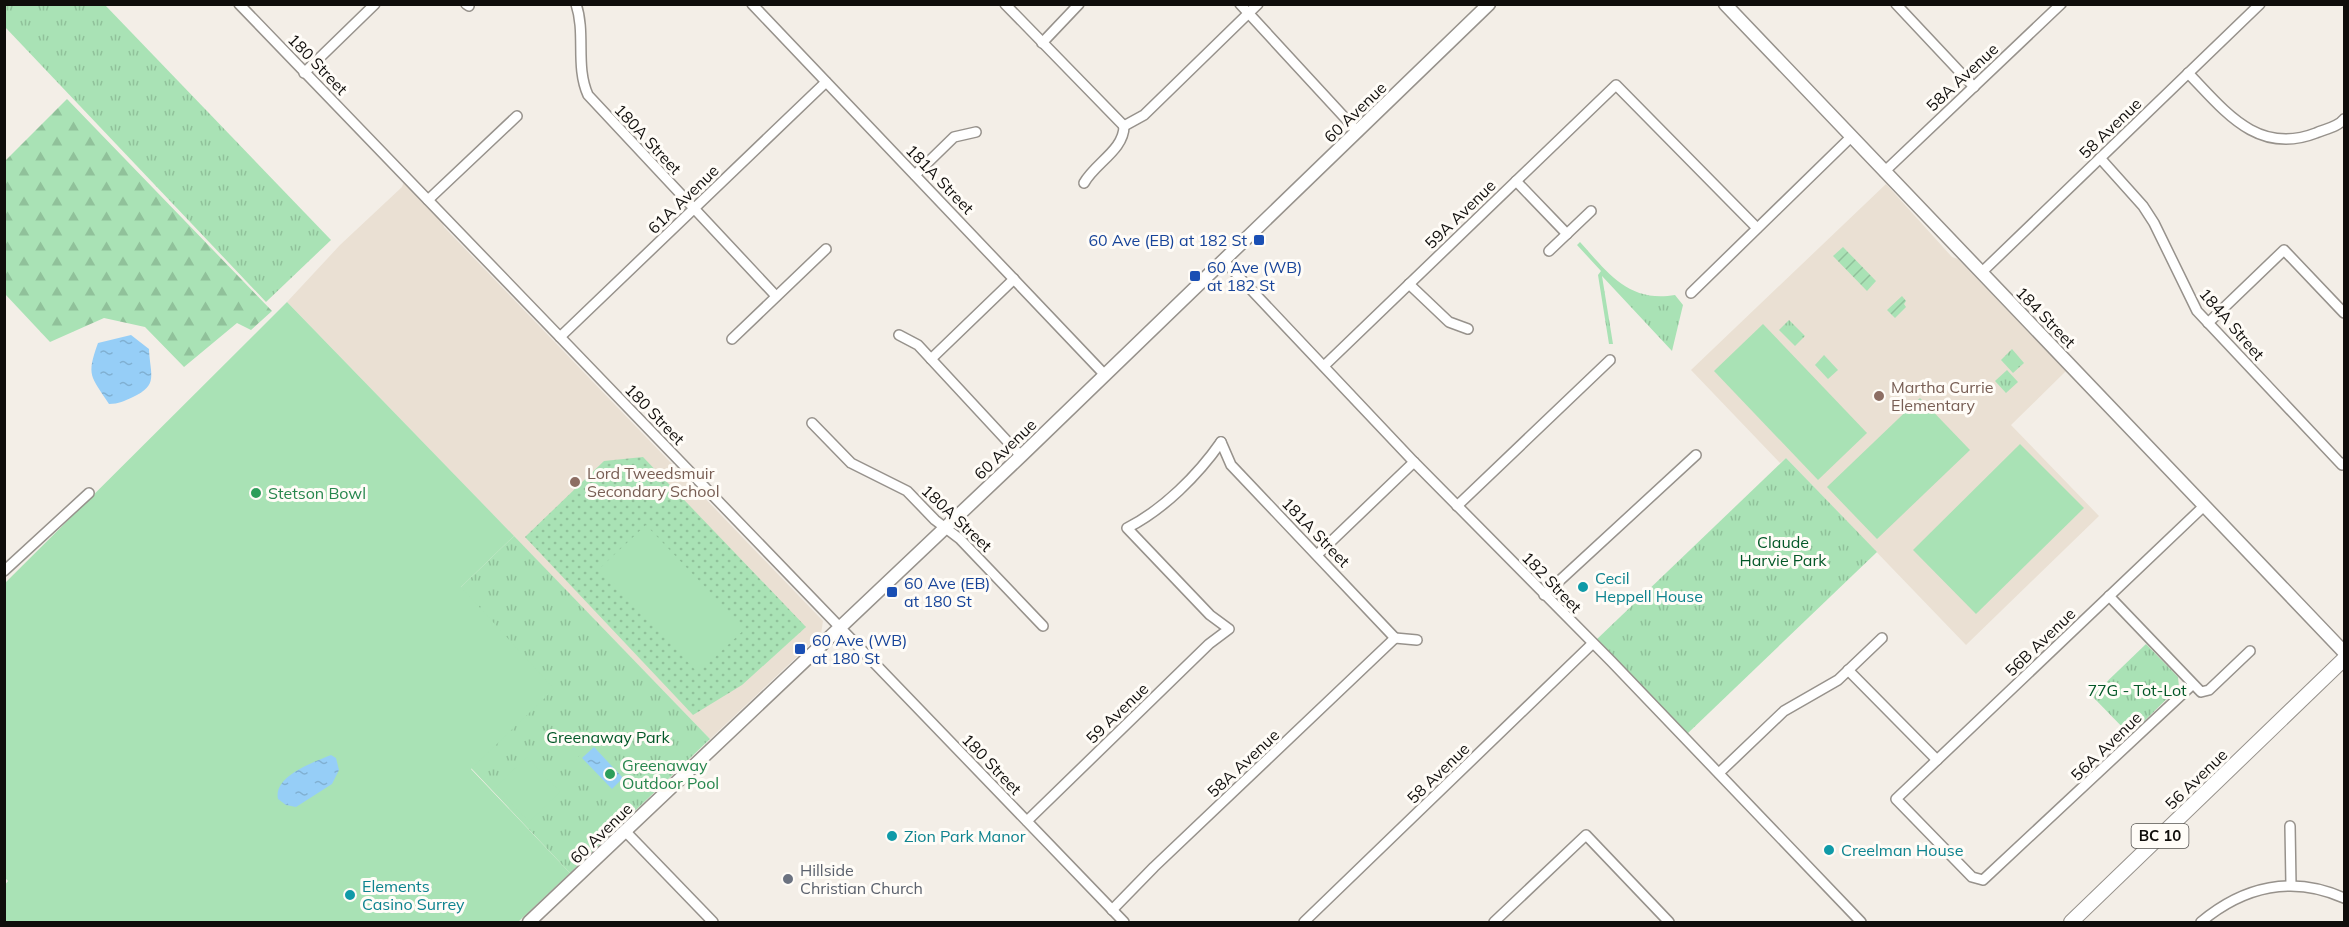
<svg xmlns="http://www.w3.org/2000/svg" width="2349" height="927" font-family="Mulish,sans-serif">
<defs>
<pattern id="grass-dots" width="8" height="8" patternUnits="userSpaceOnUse" patternTransform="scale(1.5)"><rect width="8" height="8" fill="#a9e2b5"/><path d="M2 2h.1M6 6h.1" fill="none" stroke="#90c19a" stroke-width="1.8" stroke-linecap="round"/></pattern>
<pattern id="forest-firs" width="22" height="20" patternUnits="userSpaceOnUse" patternTransform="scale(1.5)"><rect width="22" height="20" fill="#a9e2b5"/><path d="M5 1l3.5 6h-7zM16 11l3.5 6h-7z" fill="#90c19a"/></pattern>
<pattern id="park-tufts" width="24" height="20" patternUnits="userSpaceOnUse" patternTransform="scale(1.5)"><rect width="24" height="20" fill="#a9e2b5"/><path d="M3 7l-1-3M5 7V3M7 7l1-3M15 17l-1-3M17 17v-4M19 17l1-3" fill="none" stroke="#90c19a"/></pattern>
<pattern id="garden-furrows" width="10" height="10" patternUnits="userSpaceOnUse" patternTransform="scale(1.5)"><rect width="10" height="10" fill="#a9e2b5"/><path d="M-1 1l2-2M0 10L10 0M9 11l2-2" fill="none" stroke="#90c19a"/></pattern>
<pattern id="water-ripples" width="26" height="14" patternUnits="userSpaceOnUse" patternTransform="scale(1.5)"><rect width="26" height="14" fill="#96cef7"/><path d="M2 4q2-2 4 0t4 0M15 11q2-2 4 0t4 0" fill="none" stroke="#80b0d2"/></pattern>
</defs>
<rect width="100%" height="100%" fill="#f3eee7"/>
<g fill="#eae0d3">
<polygon points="404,181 442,221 444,227 823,621 821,634 710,739 287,302 340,245 402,187"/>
<polygon points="1886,184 1952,257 1958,259 2066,371 2011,425 2099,516 1966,645 1786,458 1780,463 1691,370"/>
</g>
<polygon fill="url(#grass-dots)" points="643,457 806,627 742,685 693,715 525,537 604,461"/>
<polygon fill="url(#forest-firs)" points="67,99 272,311 251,330 237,323 184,367 145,327 104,318 50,342 5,294 5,161"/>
<g fill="url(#park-tufts)">
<polygon points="5,4 105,5 331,240 266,302 5,27"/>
<path d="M 1580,242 C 1608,273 1629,303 1675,295 L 1683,305 L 1672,351 L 1602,276 L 1613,344 L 1609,344 L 1598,275 L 1601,271 L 1577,245 Z"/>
<polygon points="1789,320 1805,336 1795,346 1779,330"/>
<polygon points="2012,349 2024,363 2013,373 2001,360"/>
<polygon points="1824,355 1838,370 1828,379 1815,365"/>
<polygon points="2007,370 2018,382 2006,393 1995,381"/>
<polygon points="1786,458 1877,552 1687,734 1595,641"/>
<polygon points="514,536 710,739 570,873 471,768 461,587"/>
<polygon points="2146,644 2178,677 2179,687 2130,735 2092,696"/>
</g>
<g fill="url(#garden-furrows)">
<polygon points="1843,247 1876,281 1867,291 1833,256"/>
<polygon points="1902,296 1906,301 1904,304 1906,307 1895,318 1887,310"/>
</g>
<g fill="#a9e2b5">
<polygon points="287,302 514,536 461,587 554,689 471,769 570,873 518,922 5,922 4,886 8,881 4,877 5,583"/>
<polygon points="1763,324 1867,433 1818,480 1714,371"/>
<polygon points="1920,398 1970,450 1877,539 1827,487"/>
<polygon points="2020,444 2084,508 1976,614 1913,550"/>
<polygon points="646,525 745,629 698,673 600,568"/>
<polygon points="594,741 642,787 621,808 576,759"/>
<polygon points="527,757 560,792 529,822 496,787"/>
</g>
<g fill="url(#water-ripples)">
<path d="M 131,335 L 149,349 C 150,375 159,385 133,397 C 124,401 119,404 109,404 C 91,376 86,376 98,343 Z"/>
<polygon points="594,747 623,778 612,789 582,758"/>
<path d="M 331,755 L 336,758 L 339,770 L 332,784 L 296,807 L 286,805 L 278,799 C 273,776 314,762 331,755 Z"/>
</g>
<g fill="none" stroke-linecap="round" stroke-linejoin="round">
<g stroke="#97928c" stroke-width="12">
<g id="minor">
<polyline points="239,4 1124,922"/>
<polyline points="466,4 469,6"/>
<path d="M 576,4 C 586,34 575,66 588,95 L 776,296"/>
<polyline points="752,4 1105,375"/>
<polyline points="1005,4 1124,126"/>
<polyline points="1240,4 1358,132"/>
<polyline points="1896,4 1974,87"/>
<polyline points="1042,43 1079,4"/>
<polyline points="304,73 375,4"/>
<path d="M 2188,73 C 2224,110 2257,156 2316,133 C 2325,129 2338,127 2344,119"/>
<polyline points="1124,126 1144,115 1258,4"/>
<polyline points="2100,158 2143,206 2154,223 2197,311 2342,465 2344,463"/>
<polyline points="1884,172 2061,4"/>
<polyline points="915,175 954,137 976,132"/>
<polyline points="1516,181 1567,234"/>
<path d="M 1084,183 C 1095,163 1124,150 1124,126"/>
<polyline points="428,200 517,116"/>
<polyline points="1549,251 1591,211"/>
<polyline points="1224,261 1414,462 1611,661 1861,922"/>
<polyline points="1981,273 2260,4"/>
<polyline points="1409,284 1449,322 1468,329"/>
<polyline points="1691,293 1851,137"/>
<polyline points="2208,323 2284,250 2344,313"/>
<polyline points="899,335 918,345 1021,456"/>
<polyline points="560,337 826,82"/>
<polyline points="732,339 826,249"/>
<polyline points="931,359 1014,279"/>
<polyline points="1324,366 1616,85 1757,228"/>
<polyline points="812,423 851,463 907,491 935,520 960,539 1043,626"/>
<polyline points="1221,442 1231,465 1395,638"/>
<polyline points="1457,506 1610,360"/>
<polyline points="1318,554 1414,462"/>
<polyline points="4,571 89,493"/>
<polyline points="1544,595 1696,455"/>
<polyline points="2109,596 2201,692 2209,690 2250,651"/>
<polyline points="1395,638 1417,640"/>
<polyline points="1848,670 1937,760"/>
<polyline points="2192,685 1983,880 1972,877 1896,799 2204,506"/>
<polyline points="1719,773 1784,711 1838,680 1882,638"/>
<path d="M 1027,821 L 1209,644 L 1229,629 L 1210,615 L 1127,528 C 1163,510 1198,475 1221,442"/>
<polyline points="2290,826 2291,885"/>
<polyline points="626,832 713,922"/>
<polyline points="1112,910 1154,867 1395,638"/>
<polyline points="1304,922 1592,644"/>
<polyline points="1494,922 1586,835 1669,922"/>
<path d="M 2201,922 C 2244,886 2293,875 2344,898"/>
</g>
</g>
<g stroke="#97928c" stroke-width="15">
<g id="major">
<polyline points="1725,4 2344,652"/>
<polyline points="529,922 1021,456 1489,4"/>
</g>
</g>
<g stroke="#97928c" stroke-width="16">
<polyline id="highway" points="2071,922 2344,659"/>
</g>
<use href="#minor" stroke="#fff" stroke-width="9"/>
<use href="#major" stroke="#fff" stroke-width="12"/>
<use href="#highway" stroke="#fff" stroke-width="14"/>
</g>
<g fill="#1a4fb4" stroke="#fffcf7" stroke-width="2">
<rect x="1253" y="234" width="12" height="12" rx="3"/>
<rect x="1189" y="270" width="12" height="12" rx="3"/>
<rect x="886" y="586" width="12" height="12" rx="3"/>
<rect x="794" y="643" width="12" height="12" rx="3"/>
</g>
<g fill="#8d6e63" stroke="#fffcf7" stroke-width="2">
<circle cx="1879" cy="396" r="6"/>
<circle cx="575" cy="482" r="6"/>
</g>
<g fill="#2e9e5b" stroke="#fffcf7" stroke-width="2">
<circle cx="256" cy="493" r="6"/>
<circle cx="610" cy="774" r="6"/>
</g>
<g fill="#0f9aa8" stroke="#fffcf7" stroke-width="2">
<circle cx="1583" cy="587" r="6"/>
<circle cx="892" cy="836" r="6"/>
<circle cx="1829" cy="850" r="6"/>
<circle cx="350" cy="895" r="6"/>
</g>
<circle fill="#6b7280" stroke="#fffcf7" stroke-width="2" cx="788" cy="879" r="6"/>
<g text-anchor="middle" stroke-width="6" stroke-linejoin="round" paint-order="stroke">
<rect fill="#fffcf7" stroke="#575552" stroke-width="1.5" x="2131.5" y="824" width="57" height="24" rx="4.5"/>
<g font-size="15" font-weight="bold" fill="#0f0d0b">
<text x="2160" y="841">BC 10</text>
</g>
<g font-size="16" fill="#0f0d0b" stroke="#fffcf7">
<text transform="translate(318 64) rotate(46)" y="6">180 Street</text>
<text transform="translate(1962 77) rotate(-43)" y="6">58A Avenue</text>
<text transform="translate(1355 112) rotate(-44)" y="6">60 Avenue</text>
<text transform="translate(2110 128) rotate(-44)" y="6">58 Avenue</text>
<text transform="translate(648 139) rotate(47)" y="6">180A Street</text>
<text transform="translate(940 179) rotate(46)" y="6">181A Street</text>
<text transform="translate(683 199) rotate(-44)" y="6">61A Avenue</text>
<text transform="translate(1460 214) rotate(-44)" y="6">59A Avenue</text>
<text transform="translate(2046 317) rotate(46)" y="6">184 Street</text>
<text transform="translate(2232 324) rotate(49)" y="6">184A Street</text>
<text transform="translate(655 414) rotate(46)" y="6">180 Street</text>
<text transform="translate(1005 449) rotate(-44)" y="6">60 Avenue</text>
<text transform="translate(957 518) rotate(43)" y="6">180A Street</text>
<text transform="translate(1316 532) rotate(46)" y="6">181A Street</text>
<text transform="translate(1552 582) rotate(46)" y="6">182 Street</text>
<text transform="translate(2040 642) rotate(-44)" y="6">56B Avenue</text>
<text transform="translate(1117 713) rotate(-44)" y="6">59 Avenue</text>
<text transform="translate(2106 746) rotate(-44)" y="6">56A Avenue</text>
<text transform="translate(1243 763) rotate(-43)" y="6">58A Avenue</text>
<text transform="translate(992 764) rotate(46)" y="6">180 Street</text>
<text transform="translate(1438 773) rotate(-44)" y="6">58 Avenue</text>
<text transform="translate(2196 779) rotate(-44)" y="6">56 Avenue</text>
<text transform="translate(601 833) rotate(-44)" y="6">60 Avenue</text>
</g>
<g font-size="16" fill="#164399" stroke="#fffcf7" text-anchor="start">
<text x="1247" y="246" text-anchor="end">60 Ave (EB) at 182 St</text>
<text x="1207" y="273">60 Ave (WB)<tspan x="1207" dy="18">at 182 St</tspan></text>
<text x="904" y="589">60 Ave (EB)<tspan x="904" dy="18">at 180 St</tspan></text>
<text x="812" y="646">60 Ave (WB)<tspan x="812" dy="18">at 180 St</tspan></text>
</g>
<g font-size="16" fill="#785e54" stroke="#fffcf7" text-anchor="start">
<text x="1891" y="393">Martha Currie<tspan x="1891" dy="18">Elementary</tspan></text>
<text x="587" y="479">Lord Tweedsmuir<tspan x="587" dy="18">Secondary School</tspan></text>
</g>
<g font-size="16" fill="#27864d" stroke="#fffcf7" text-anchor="start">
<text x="268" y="499">Stetson Bowl</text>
<text x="622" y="771">Greenaway<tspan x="622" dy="18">Outdoor Pool</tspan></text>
</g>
<g font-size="16" fill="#035828" stroke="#fffcf7">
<text x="1783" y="548">Claude<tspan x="1783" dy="18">Harvie Park</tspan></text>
<text x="2137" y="696">77G - Tot-Lot</text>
<text x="608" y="743">Greenaway Park</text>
</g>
<g font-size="16" fill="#0d838f" stroke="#fffcf7" text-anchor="start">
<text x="1595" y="584">Cecil<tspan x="1595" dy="18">Heppell House</tspan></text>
<text x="904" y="842">Zion Park Manor</text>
<text x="1841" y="856">Creelman House</text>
<text x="362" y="892">Elements<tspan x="362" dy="18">Casino Surrey</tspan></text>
</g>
<g font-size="16" fill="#5b616d" stroke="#fffcf7" text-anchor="start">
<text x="800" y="876">Hillside<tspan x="800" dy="18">Christian Church</tspan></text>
</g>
</g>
<rect width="2349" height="927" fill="none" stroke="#0f0d0b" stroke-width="12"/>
</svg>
